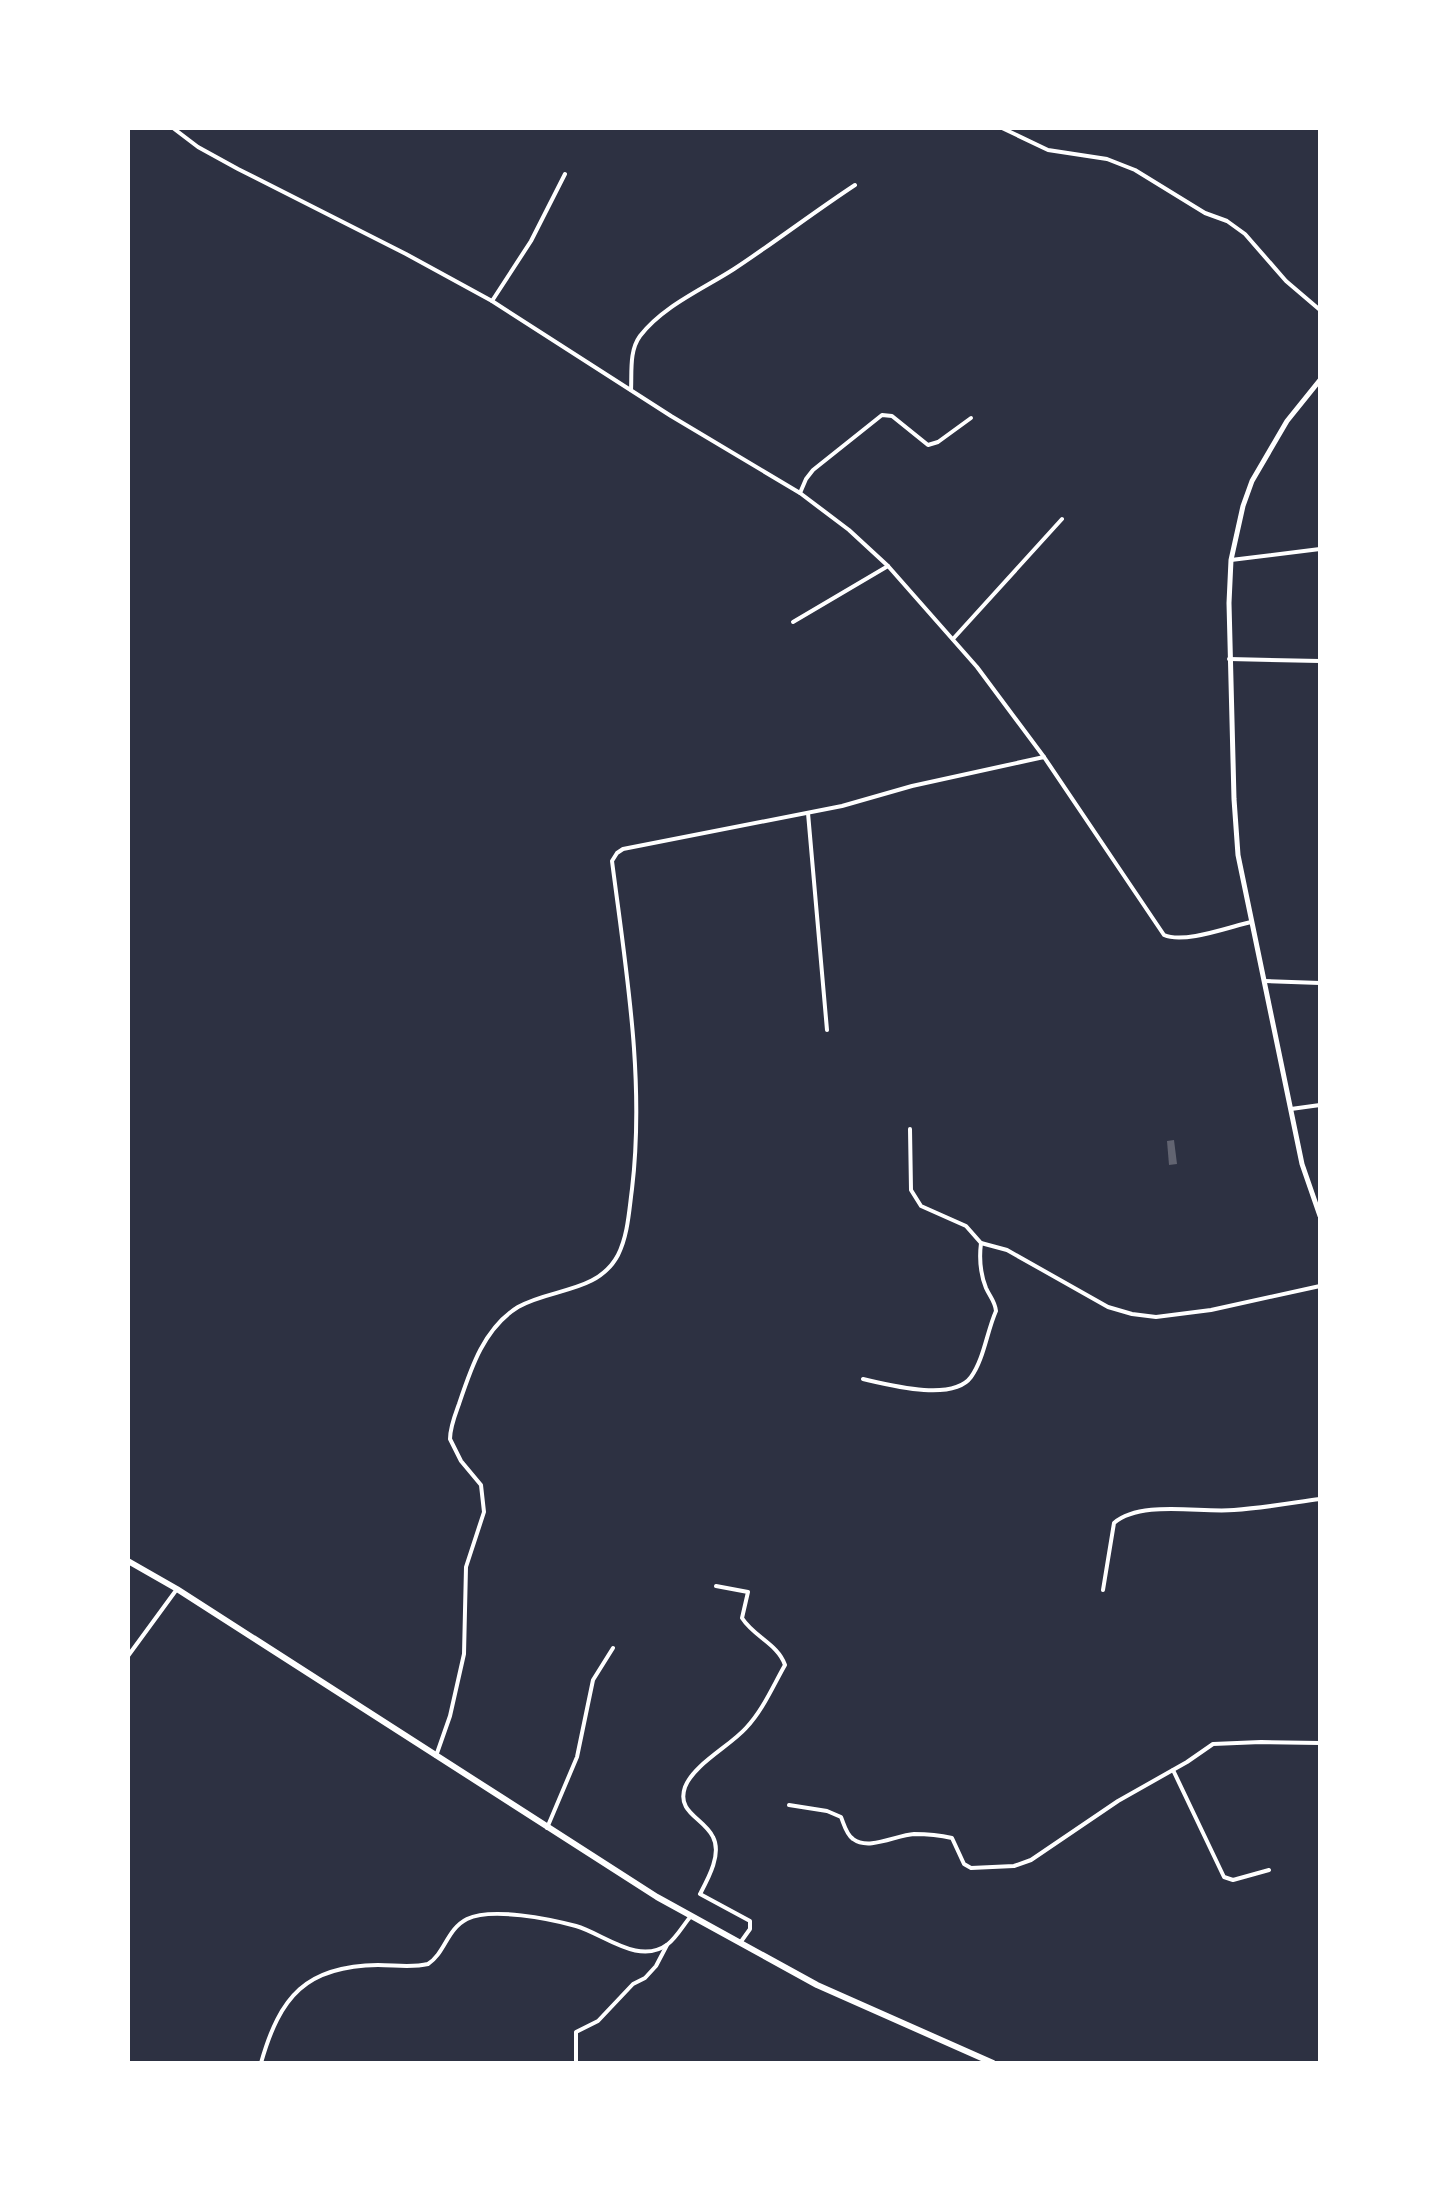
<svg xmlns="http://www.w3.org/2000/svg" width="1448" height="2191" font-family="Commissioner,sans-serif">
<rect width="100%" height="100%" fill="#2d3142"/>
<polygon fill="#626471" points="1174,1140 1177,1164 1169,1165 1167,1141"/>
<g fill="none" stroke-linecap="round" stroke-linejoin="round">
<g stroke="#fff" stroke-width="4">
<polyline points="173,128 198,147 238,169 406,254 492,301 671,416 800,493 849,530 888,566 977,667 1044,757"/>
<polyline points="1002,128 1048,150 1107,159 1135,170 1205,213 1227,221 1245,234 1286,281 1320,310"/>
<polyline points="492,301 531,241 565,174"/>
<path d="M 631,390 C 632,372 629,351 640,336 C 663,306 703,289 734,269 C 775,242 814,212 855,185"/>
<polyline points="800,493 806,479 813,470 882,415 892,416 928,445 938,442 971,418"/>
<polyline points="1231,560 1320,549"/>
<polyline points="793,622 888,566"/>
<polyline points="953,639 1062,519"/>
<polyline points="1229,659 1320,661"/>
<polyline points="808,813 827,1030"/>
<polyline points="1265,981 1320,983"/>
<polyline points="1291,1109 1320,1105"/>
<polyline points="910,1129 911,1190 921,1206 966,1226 981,1243 1007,1250 1108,1307 1132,1314 1156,1317 1211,1310 1320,1286"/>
<path d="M 863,1379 C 889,1385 953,1402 971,1377 C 984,1359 987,1331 996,1311 C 995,1301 990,1297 986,1288 C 980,1273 979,1259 981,1243"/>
<path d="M 716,1586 L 748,1592 L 742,1618 C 754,1637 778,1644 785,1665 C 773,1686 763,1710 746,1728 C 730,1746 694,1764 685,1787 C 676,1813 704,1818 713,1837 C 722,1854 708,1879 700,1894 L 750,1921 L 750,1929 L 740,1943"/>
<path d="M 1103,1590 L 1114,1523 C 1141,1500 1199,1513 1234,1510 C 1263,1508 1291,1503 1320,1499"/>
<polyline points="128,1656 177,1589"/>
<path d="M 436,1756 L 450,1716 L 464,1654 L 466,1567 L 484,1512 L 481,1485 L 461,1461 L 450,1439 C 450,1427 455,1415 459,1404 C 471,1368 484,1328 518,1307 C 551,1288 598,1293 618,1255 C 628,1235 629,1211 632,1189 C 645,1080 626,970 612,861 L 617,853 L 623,849 L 842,806 L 912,786 L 1044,757 L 1164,935 C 1184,944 1229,927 1251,922"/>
<polyline points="1173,1770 1224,1877 1233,1880 1269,1870"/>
<path d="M 789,1805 L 827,1811 L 841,1817 C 844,1824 846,1834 853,1839 C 869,1851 896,1835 914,1834 C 927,1834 939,1835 952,1838 L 964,1864 L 971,1868 L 1014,1866 L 1031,1860 L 1118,1801 L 1187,1762 L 1213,1744 L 1261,1742 L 1320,1743"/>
<polyline points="547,1828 577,1757 593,1680 613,1648"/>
<path d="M 261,2063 C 280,1996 306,1966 378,1965 C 395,1965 412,1968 428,1964 C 445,1953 447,1929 467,1919 C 492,1907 550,1919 576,1926 C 604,1934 639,1966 668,1944 C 677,1937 684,1924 691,1916"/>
<polyline points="576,2063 576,2032 598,2021 633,1984 645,1978 656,1966 667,1945"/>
</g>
<polyline stroke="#fff" stroke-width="5" points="1320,380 1287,421 1252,481 1243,506 1231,560 1229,603 1234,799 1238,855 1302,1164 1320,1216"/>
<polyline stroke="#fff" stroke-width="6" points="128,1561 177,1589 657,1897 817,1985 993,2063"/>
</g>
<rect width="1448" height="2191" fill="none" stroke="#ffffff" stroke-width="260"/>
</svg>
